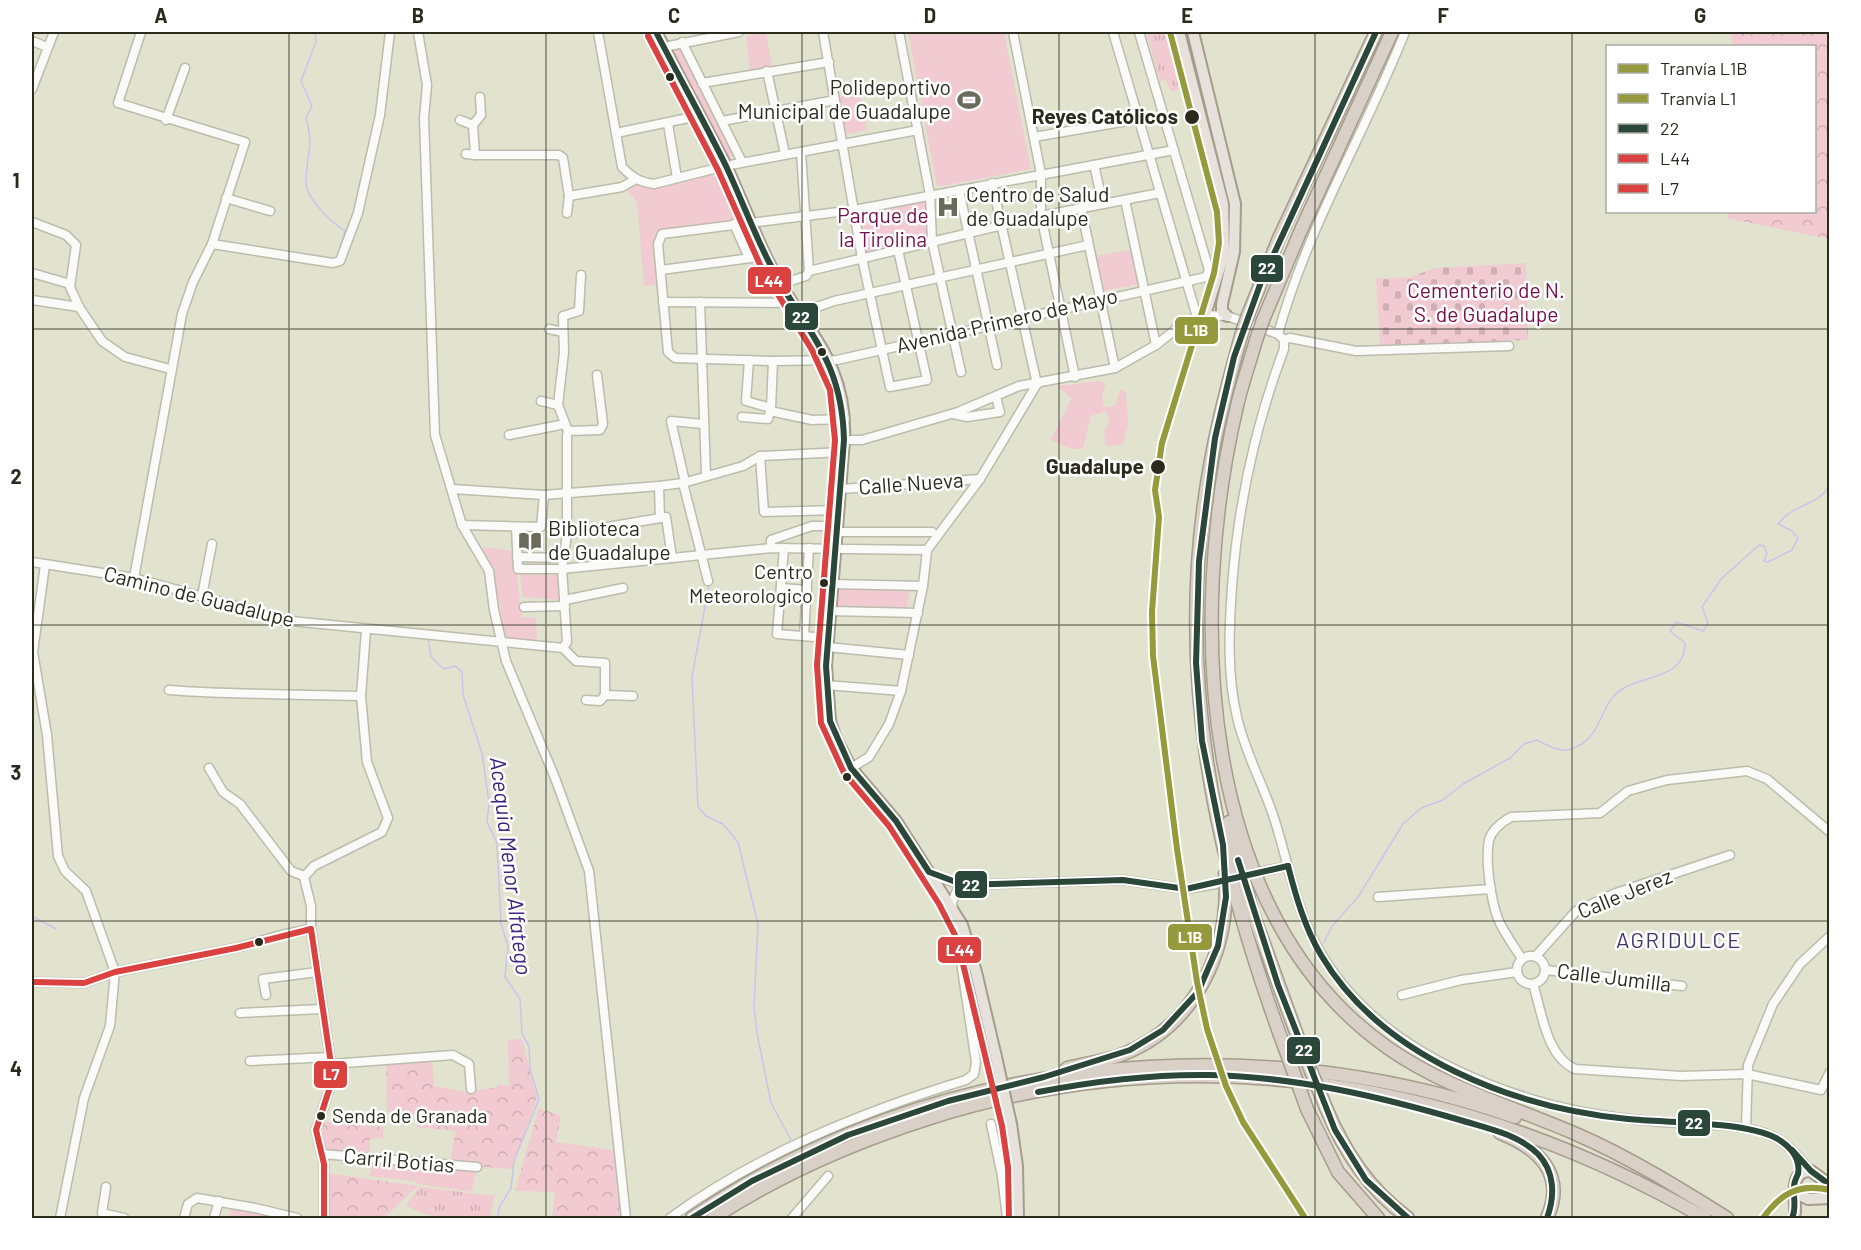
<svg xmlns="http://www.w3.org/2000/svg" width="1861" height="1250" font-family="Barlow,sans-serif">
<defs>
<pattern id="grass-tufts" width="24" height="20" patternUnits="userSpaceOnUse" patternTransform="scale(1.5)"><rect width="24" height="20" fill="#f1cad2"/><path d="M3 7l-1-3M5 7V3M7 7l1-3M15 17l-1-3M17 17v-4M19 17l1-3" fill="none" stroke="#cfaeb4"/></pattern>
<pattern id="forest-crowns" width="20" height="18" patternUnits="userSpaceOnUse" patternTransform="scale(1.5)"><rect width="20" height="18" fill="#f1cad2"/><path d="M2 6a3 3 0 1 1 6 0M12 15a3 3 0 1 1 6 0" fill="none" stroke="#cfaeb4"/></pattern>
<pattern id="cemetery-stones" width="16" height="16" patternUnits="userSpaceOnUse" patternTransform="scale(1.5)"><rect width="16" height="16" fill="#f1cad2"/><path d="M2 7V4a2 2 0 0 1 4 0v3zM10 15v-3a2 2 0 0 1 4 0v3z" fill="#cfaeb4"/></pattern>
</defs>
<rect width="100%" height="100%" fill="#e1e3ce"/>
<g fill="url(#grass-tufts)">
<polygon points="1146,32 1165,32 1179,89 1171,92 1165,79 1160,81"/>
<path d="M 420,1187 L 495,1196 L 490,1218 C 463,1219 429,1221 406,1205 Z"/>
</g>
<g fill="url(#forest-crowns)">
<polygon points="1731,32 1829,32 1829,239 1727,218 1729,212 1814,212 1814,46 1733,46"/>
<polygon points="522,1039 537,1098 512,1169 449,1165 456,1131 417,1127 418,1115 387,1112 386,1062 432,1059 434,1086 466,1092 497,1087 499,1084 509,1086 508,1040"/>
<polygon points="539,1108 561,1116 556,1142 619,1151 626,1218 552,1218 555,1192 515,1191"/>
<polygon points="322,1122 383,1127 383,1138 370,1139 370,1159 325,1154 317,1137"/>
<polygon points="327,1173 418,1186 384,1218 327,1218"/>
<polygon points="231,1208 276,1218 229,1218"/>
</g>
<polygon fill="url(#cemetery-stones)" points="1526,263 1528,340 1380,346 1376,279 1410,277 1436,268"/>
<g fill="#f1cad2">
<polygon points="766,32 772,66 750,70 746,36"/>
<polygon points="908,32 1004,32 1031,169 937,187"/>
<polygon points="684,47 740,155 720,161 670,52"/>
<polygon points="860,93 867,130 845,134 838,96"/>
<polygon points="725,166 751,221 662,234 660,284 644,286 637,202 623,186 636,179 654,184"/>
<polygon points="929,199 930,239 864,254 857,211"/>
<polygon points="1131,250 1139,284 1102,291 1095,256"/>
<polygon points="1098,381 1106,383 1102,395 1104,407 1115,406 1120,390 1126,392 1128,424 1123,444 1106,446 1104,432 1110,419 1105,411 1091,416 1083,449 1071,449 1051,440 1072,398 1057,386"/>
<polygon points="483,547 514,551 522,617 536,618 537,642 505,637 493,571"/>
<polygon points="520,575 559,575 560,600 523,597"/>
<polygon points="832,587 911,587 906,610 831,609"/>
<polygon points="372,1160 477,1167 472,1192 419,1184 415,1181 370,1176"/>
</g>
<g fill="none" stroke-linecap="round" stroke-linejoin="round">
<g stroke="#cac4eb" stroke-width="1.5">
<path d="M 315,32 L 316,42 L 301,81 L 312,106 L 306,118 C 314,148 307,152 306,180 C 305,198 331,222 345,231 L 338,254"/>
<polyline points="709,585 692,677 698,807 706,816 723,824 738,842 758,924 754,1006 757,1033 771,1103 791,1140"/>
<polyline points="428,638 431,657 444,669 455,666 462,672 463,695 482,753 489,803 487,822 497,843 501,924 508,946 505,977 520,999 522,1033 529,1047 530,1069 539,1099 514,1161 511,1188 499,1208 498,1218"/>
<polyline points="32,916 56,929"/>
<path d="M 1324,942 L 1333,925 L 1358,897 L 1403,824 L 1421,808 L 1443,800 L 1463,784 L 1510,758 L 1524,744 L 1537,740 C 1547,745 1560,753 1571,749 C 1605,738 1597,703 1624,688 C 1647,675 1685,678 1685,643 L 1670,631 L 1676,622 L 1703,631 L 1708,623 L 1702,607 L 1721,579 L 1759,545 L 1764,546 L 1767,553 L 1764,561 L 1768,562 L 1792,550 L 1798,538 L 1792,531 L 1778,524 C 1793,503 1822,506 1830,483"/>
</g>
<g stroke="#bbbcac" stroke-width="11">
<g id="minor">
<polyline points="418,32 427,85 424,118 435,435 462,525 489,571 494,610 506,661 555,778 589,871 626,1218"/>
<path d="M 598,32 L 622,167 C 632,177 639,182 654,184 L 725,166 L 918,130"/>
<polyline points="823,32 862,258 890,387 927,380 898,250"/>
<polyline points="899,32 930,195 932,241 961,372"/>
<polyline points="1013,32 1041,174 1041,216 1075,377"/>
<polyline points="1113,32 1197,317"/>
<polyline points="1139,32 1209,270 1206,277 837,360 773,361 675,358 668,352 658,244 662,234 854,210 1174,150"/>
<polyline points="32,41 47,47"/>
<polyline points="682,42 742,162"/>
<polyline points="664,47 739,32"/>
<polyline points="767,71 785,154"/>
<polyline points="702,83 829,62"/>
<polyline points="32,89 54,32"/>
<polyline points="480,97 481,115 473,125 475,155 559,155 563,158 569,196"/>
<polyline points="166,120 185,68"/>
<polyline points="460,120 473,125"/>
<polyline points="722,121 835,100"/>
<polyline points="668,124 677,178"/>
<polyline points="616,133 698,116"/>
<polyline points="1034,137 1139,119"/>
<polyline points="801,152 809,271"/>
<polyline points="466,154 475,155"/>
<polyline points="1094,165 1103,204"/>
<polyline points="992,183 1037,384"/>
<polyline points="959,190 997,365"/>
<polyline points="226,198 270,211"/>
<polyline points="1125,200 1156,345"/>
<polyline points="1081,208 1115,368"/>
<polyline points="567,213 569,196 622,187 636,179"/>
<polyline points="32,222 66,235 76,245 70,287 79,307 102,341 125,357 170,369"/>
<polyline points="734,224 749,258"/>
<polyline points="212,244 333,263 340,261 358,213 380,115 390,32"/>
<polyline points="661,270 766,256"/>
<polyline points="809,271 1041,216 1160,193"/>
<polyline points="32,273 70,284"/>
<polyline points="781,284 806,276 809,271"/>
<polyline points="32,300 79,307"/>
<polyline points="663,302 794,303"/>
<polyline points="700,302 706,475"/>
<polyline points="800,313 834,301 1088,245"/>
<polyline points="549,329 563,332"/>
<path d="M 1278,334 C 1307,228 1365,133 1405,32"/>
<polyline points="1284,340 1290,338 1356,351 1509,346"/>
<polyline points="749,360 746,401 771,408 773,361"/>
<polyline points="541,401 558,405"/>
<polyline points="953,414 967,417 1000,412 996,397"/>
<polyline points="742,417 768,419 770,411 812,420 845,419"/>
<polyline points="568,431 558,405 564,352 563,316 579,311 581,275"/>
<polyline points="509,435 565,424"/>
<path d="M 844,440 L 862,440 L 958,412 L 1019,386 L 1115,368 L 1156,345 L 1180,326 L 1205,315 L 1227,316 L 1278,334 L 1284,340 L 1284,349 C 1255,426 1238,505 1232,587 C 1229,629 1227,675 1237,717 C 1245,753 1263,784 1274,818 C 1285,852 1292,888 1305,921 C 1344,1018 1436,1069 1531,1099 C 1578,1114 1628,1120 1677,1123 C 1708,1126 1743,1123 1772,1136 C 1788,1143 1799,1158 1811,1171"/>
<polyline points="760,456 764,512 839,510"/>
<polyline points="685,482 671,421 703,424"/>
<polyline points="683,483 708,581"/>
<polyline points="452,489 544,495 659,486 683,483 743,466 760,456 843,452"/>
<polyline points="841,489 980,479"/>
<polyline points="660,518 666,517 672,558"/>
<polyline points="462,525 541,527 544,495"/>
<polyline points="516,527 518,569 562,569 771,548 927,550"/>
<polyline points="837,532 932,532"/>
<polyline points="567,534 660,518 659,486"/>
<polyline points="771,548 771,540 812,526 838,526"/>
<polyline points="784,548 777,634 827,638"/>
<polyline points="517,557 563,558"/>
<polyline points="32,562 134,578 291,621 563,648 567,642 562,569 567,534 567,436 568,431 600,430 603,424 597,375"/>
<polyline points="45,565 33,652 47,735 58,856 65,871 86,891 115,972 110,1026 84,1098 60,1218"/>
<polyline points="134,578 182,314 193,282 212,244 245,142 118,103 141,32"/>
<polyline points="832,584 923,586"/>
<polyline points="781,588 807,590"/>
<polyline points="202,596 212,544"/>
<polyline points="565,600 623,588"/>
<polyline points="524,607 565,606"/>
<polyline points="830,611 918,613"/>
<polyline points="804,636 809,548"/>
<polyline points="827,647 909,655"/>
<polyline points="563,648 576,661 605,663 605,695 633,696"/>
<polyline points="826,685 901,691"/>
<path d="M 169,690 C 233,695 297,694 361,696"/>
<polyline points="586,700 600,701 605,695"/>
<polyline points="209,768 223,792 240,804 291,871 304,876"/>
<polyline points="851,768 869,757 889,724 901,691 923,586 927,550 980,479 1037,384"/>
<polyline points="929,872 943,879 964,885 1123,880 1186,889 1216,884"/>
<polyline points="1260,872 1288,866"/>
<polyline points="1378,897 1491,889"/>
<circle cx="1531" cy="970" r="14"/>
<polyline points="1536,956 1576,911 1616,893 1730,855"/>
<path d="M 1522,959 C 1514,946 1504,933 1498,919 C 1491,900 1485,861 1489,840 C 1492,830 1502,822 1511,817 L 1600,813 L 1628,791 L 1649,785 L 1667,780 L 1747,771 L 1767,779 L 1830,832"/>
<polyline points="1546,970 1682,986"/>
<polyline points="32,982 84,983 115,972 236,948 281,935 311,929"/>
<path d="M 1533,984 C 1542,1012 1546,1056 1575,1069 L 1681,1076 L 1747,1074 L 1821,1090 L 1830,1072"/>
<polyline points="266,995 263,979 317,972"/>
<polyline points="1402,995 1461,980 1517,972"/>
<polyline points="240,1013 322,1009"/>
<polyline points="250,1061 330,1057"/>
<polyline points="331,1064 453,1055 469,1064 471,1089"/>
<polyline points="991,1124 1002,1176 1007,1218"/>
<polyline points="1746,1128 1748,1065 1773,1004 1800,964 1830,936"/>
<polyline points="322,1154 477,1167"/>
<polyline points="106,1187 102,1213 124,1218"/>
<polyline points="184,1218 188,1204 197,1198 255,1208 297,1218"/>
<polyline points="214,1218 219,1201"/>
<polyline points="324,1218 324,1164 316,1130 330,1087 331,1064 311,929 311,906 304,877 314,866 382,832 388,818 367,762 361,696 366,630"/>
<path d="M 670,1218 C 758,1154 861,1112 966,1080 L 974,1074 L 976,1062 L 952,902 L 958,888"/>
<polyline points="792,1218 828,1176"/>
</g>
</g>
<g stroke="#a59c8b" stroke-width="14">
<g id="major">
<path d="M 656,32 C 679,77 703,121 726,166 C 741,198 753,231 769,263 C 801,328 848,359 844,440 L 826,666 L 830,721 L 836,739 L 851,768 L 896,821 L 962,925 L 976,972 L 996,1057"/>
<polyline points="1179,32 1223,204 1224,254 1205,315"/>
<polyline points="1193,32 1235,204 1234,252 1222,304 1222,311 1227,316"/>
<polyline points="1011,1124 1017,1166 1018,1218"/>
<polyline points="1796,1193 1808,1199 1830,1198"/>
<path d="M 1795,1213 C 1796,1198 1788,1170 1811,1171 L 1830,1185"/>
</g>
</g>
<g stroke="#a59c8b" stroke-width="15">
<g id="highway">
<polyline points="1248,315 1279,238 1376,32"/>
<polyline points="1263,320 1301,230 1392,32"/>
<path d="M 1243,329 C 1230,375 1218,420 1210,466 C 1173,669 1214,856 1284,1046"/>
<path d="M 1256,340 C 1250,362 1242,384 1237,406 C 1188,614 1196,913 1388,1048 C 1445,1088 1514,1107 1576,1134 C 1629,1157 1679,1188 1727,1218"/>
<polyline points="1229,822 1252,911 1302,1049"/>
<path d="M 1067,1068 C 1085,1064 1103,1061 1121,1055 C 1195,1027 1231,950 1225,874"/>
<path d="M 1326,1108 C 1345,1153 1369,1189 1408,1218"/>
<polyline points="1307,1109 1338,1172 1378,1218"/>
<path d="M 1500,1133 C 1538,1148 1567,1174 1547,1218"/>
<path d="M 692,1218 C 928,1057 1247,1023 1515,1117"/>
<path d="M 713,1218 C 779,1175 852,1143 927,1119 C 1193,1034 1465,1080 1705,1218"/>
</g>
</g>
<use href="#minor" stroke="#fafbf8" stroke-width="8"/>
<use href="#major" stroke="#e6e1db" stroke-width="10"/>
<use href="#highway" stroke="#d9d0c8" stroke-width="12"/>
<g stroke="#a59c8b" stroke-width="14" stroke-linecap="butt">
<polyline id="major-bridge" points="996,1057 1011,1124"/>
</g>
<g stroke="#a59c8b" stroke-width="15" stroke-linecap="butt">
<g id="highway-bridge">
<polyline points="1243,329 1248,315"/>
<polyline points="1256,340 1263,320"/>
<polyline points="1284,1046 1307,1109"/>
<polyline points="1302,1049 1326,1108"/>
</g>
</g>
<use href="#major-bridge" stroke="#e6e1db" stroke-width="10"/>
<use href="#highway-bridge" stroke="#d9d0c8" stroke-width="12"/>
<g stroke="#fff" stroke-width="10">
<g id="bus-1">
<path d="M 656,32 C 679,77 704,121 726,166 C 741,198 753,231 769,262 C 804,331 842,356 844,440 L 826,666 L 830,721 L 851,768 L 896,821 L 929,872 L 964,885 L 1123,880 L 1186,889 L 1288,866"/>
<polyline points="1238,860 1278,985 1335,1130 1366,1180 1408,1218"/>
<path d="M 1288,866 C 1296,897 1305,928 1321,955 C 1382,1058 1515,1108 1628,1119 C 1667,1123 1743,1121 1776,1138 C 1789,1145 1801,1158 1798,1174 C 1796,1178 1794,1182 1794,1187 C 1793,1198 1797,1207 1792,1218"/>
<path d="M 1038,1092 C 1095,1081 1152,1074 1210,1075 C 1295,1077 1378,1096 1460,1120 C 1486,1128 1518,1134 1538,1154 C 1555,1172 1555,1196 1547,1218"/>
<polyline points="1792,1150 1811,1171 1830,1185"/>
<polyline points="692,1218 752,1181 848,1135 948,1101 1044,1077 1130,1050 1163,1030 1198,992 1218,946 1226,897 1223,845 1202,741 1196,663 1199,561 1215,438 1234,357 1261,282 1376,32"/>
</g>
</g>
<g stroke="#fff" stroke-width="10">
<polyline id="bus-2" points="648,36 718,170 761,267 812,350 830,390 835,440 817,665 821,723 844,773 889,826 939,904 957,939 1002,1126 1008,1167 1009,1218"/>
</g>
<g stroke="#fff" stroke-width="10">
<g id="bus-3">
<polyline points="311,929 331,1064 330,1087 316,1130 324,1164 324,1218"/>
<polyline points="32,982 84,983 115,972 236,948 311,929"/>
</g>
</g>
<use href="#bus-1" stroke="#2a4739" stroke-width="6"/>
<use href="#bus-2" stroke="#da4241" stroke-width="6"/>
<use href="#bus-3" stroke="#da4240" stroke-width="6"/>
<g stroke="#fff" stroke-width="10">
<polyline id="tram-1" points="1170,32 1217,212 1219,243 1214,273 1162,443 1155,490 1159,517 1152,612 1153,656 1177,849 1197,982 1207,1029 1226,1086 1243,1122 1305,1218"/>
</g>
<g stroke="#fff" stroke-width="10">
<path id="tram-2" d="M 1763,1218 C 1781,1193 1799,1183 1830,1190"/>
</g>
<use href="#tram-1" stroke="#959a3c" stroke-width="6"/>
<use href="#tram-2" stroke="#959a3c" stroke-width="6"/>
</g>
<path fill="none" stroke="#2a2b1c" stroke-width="1.5" stroke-opacity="0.55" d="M 289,32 L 289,1218M 546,32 L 546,1218M 802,32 L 802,1218M 1059,32 L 1059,1218M 1315,32 L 1315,1218M 1572,32 L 1572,1218M 32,329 L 1830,329M 32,625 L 1830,625M 32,921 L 1830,921"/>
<defs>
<g id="stadium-bare" transform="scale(1.8)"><path d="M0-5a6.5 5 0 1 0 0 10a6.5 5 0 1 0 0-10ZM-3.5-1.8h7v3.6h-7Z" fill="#6a6b5a" stroke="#fff" stroke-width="2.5" paint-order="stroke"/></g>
<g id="hospital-bare" transform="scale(1.8)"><path d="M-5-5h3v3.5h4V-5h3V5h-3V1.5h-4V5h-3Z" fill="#6a6b5a" stroke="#fff" stroke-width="2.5" paint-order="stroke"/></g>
<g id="library-bare" transform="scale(1.8)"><path d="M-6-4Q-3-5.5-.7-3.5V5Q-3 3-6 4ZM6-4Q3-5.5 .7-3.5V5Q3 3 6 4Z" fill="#6a6b5a" stroke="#fff" stroke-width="2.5" paint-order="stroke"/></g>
</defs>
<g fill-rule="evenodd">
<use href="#stadium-bare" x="969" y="100"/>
<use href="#hospital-bare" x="948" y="207"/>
<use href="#library-bare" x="530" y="541"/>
</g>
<g fill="#2a2b1c" stroke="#fff" stroke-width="2">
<circle cx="670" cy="77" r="5"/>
<circle cx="1192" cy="117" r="8"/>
<circle cx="822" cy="352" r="5"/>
<circle cx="1158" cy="467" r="8"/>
<circle cx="824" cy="583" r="5"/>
<circle cx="847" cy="777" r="5"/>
<circle cx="259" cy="942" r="5"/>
<circle cx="321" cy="1116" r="5"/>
</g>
<g text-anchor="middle" stroke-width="5" stroke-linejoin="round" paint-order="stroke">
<g font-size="20" fill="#2a2b1c" stroke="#fff" text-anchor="end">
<text x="813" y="579">Centro<tspan x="813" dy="24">Meteorologico</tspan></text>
<text x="332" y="1123" text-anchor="start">Senda de Granada</text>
</g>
<g font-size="21" fill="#2a2b1c" stroke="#fff" text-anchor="start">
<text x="951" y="95" text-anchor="end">Polideportivo<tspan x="951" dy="24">Municipal de Guadalupe</tspan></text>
<text x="966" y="202">Centro de Salud<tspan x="966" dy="24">de Guadalupe</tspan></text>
<text x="548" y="536">Biblioteca<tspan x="548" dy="24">de Guadalupe</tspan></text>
</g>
<g font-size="21" font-weight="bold" fill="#2a2b1c" stroke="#fff" text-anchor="end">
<text x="1178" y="124">Reyes Católicos</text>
<text x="1144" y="474">Guadalupe</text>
</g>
<g font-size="21" fill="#750f4b" stroke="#fff">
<text x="883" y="223">Parque de<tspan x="883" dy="24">la Tirolina</tspan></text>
<text x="1486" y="298">Cementerio de N.<tspan x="1486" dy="24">S. de Guadalupe</tspan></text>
</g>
<g font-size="21" fill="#2a2b1c" stroke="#fff">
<text transform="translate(1007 321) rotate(-13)" y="7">Avenida Primero de Mayo</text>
<text transform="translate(911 484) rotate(-4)" y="7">Calle Nueva</text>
<text transform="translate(199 597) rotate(14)" y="7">Camino de Guadalupe</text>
<text transform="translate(1625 894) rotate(-22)" y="7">Calle Jerez</text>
<text transform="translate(1614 978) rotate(7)" y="7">Calle Jumilla</text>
<text transform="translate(399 1161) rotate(5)" y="7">Carril Botias</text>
</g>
<g font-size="22" font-style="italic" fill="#40237f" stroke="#fff">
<text transform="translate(511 866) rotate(83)" y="8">Acequia Menor Alfatego</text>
</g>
<g font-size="22" letter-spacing="1.5" fill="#413370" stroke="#fff">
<text x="1679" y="948">AGRIDULCE</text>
</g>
</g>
<g stroke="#fff" stroke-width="2">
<rect x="1250" y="254" width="34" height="29" rx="6" fill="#2a4739"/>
<rect x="747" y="266" width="45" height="29" rx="6" fill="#da4241"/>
<rect x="784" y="302" width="35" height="29" rx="6" fill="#2a4739"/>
<rect x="1174" y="316" width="45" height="29" rx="6" fill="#959a3c"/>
<rect x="954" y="870" width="34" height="29" rx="6" fill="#2a4739"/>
<rect x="1167" y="923" width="46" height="28" rx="6" fill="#959a3c"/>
<rect x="937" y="936" width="45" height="28" rx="6" fill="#da4241"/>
<rect x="1286" y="1036" width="35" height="29" rx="6" fill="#2a4739"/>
<rect x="313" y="1060" width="35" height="29" rx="6" fill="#da4240"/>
<rect x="1677" y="1109" width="34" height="28" rx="6" fill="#2a4739"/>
</g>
<g font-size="16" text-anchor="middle" font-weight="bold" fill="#fff">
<text x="1267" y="274">22</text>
<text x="769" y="287">L44</text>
<text x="801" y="323">22</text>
<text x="1196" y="336">L1B</text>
<text x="971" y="891">22</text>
<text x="1190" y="943">L1B</text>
<text x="960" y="956">L44</text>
<text x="1304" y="1056">22</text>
<text x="331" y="1080">L7</text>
<text x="1694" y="1129">22</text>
</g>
<rect width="1861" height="1250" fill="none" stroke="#ffffff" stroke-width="66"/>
<rect x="1606" y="45" width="210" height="168" fill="#ffffff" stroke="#aaaaa4" stroke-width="1.5"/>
<rect x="1618" y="64" width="30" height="9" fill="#959a3c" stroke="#aaaaa4" stroke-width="1.5"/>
<text x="1660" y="75" font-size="18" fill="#2a2b1c">Tranvía L1B</text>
<rect x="1618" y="94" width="30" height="9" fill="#959a3c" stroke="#aaaaa4" stroke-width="1.5"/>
<text x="1660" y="105" font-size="18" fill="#2a2b1c">Tranvía L1</text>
<rect x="1618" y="124" width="30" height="9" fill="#2a4739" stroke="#aaaaa4" stroke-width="1.5"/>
<text x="1660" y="135" font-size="18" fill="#2a2b1c">22</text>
<rect x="1618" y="154" width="30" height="9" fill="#da4241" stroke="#aaaaa4" stroke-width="1.5"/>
<text x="1660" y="165" font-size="18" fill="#2a2b1c">L44</text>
<rect x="1618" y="184" width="30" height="9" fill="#da4240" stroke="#aaaaa4" stroke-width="1.5"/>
<text x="1660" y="195" font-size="18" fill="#2a2b1c">L7</text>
<rect x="33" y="33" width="1795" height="1184" fill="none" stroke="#2a2b1c" stroke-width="2"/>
<g font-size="20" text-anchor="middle" font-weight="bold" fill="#2a2b1c">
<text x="161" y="23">A</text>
<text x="418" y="23">B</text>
<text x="674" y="23">C</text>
<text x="930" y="23">D</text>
<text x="1187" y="23">E</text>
<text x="1443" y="23">F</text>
<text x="1700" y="23">G</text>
<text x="16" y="188">1</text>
<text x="16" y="484">2</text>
<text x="16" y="780">3</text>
<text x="16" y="1076">4</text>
</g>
</svg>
